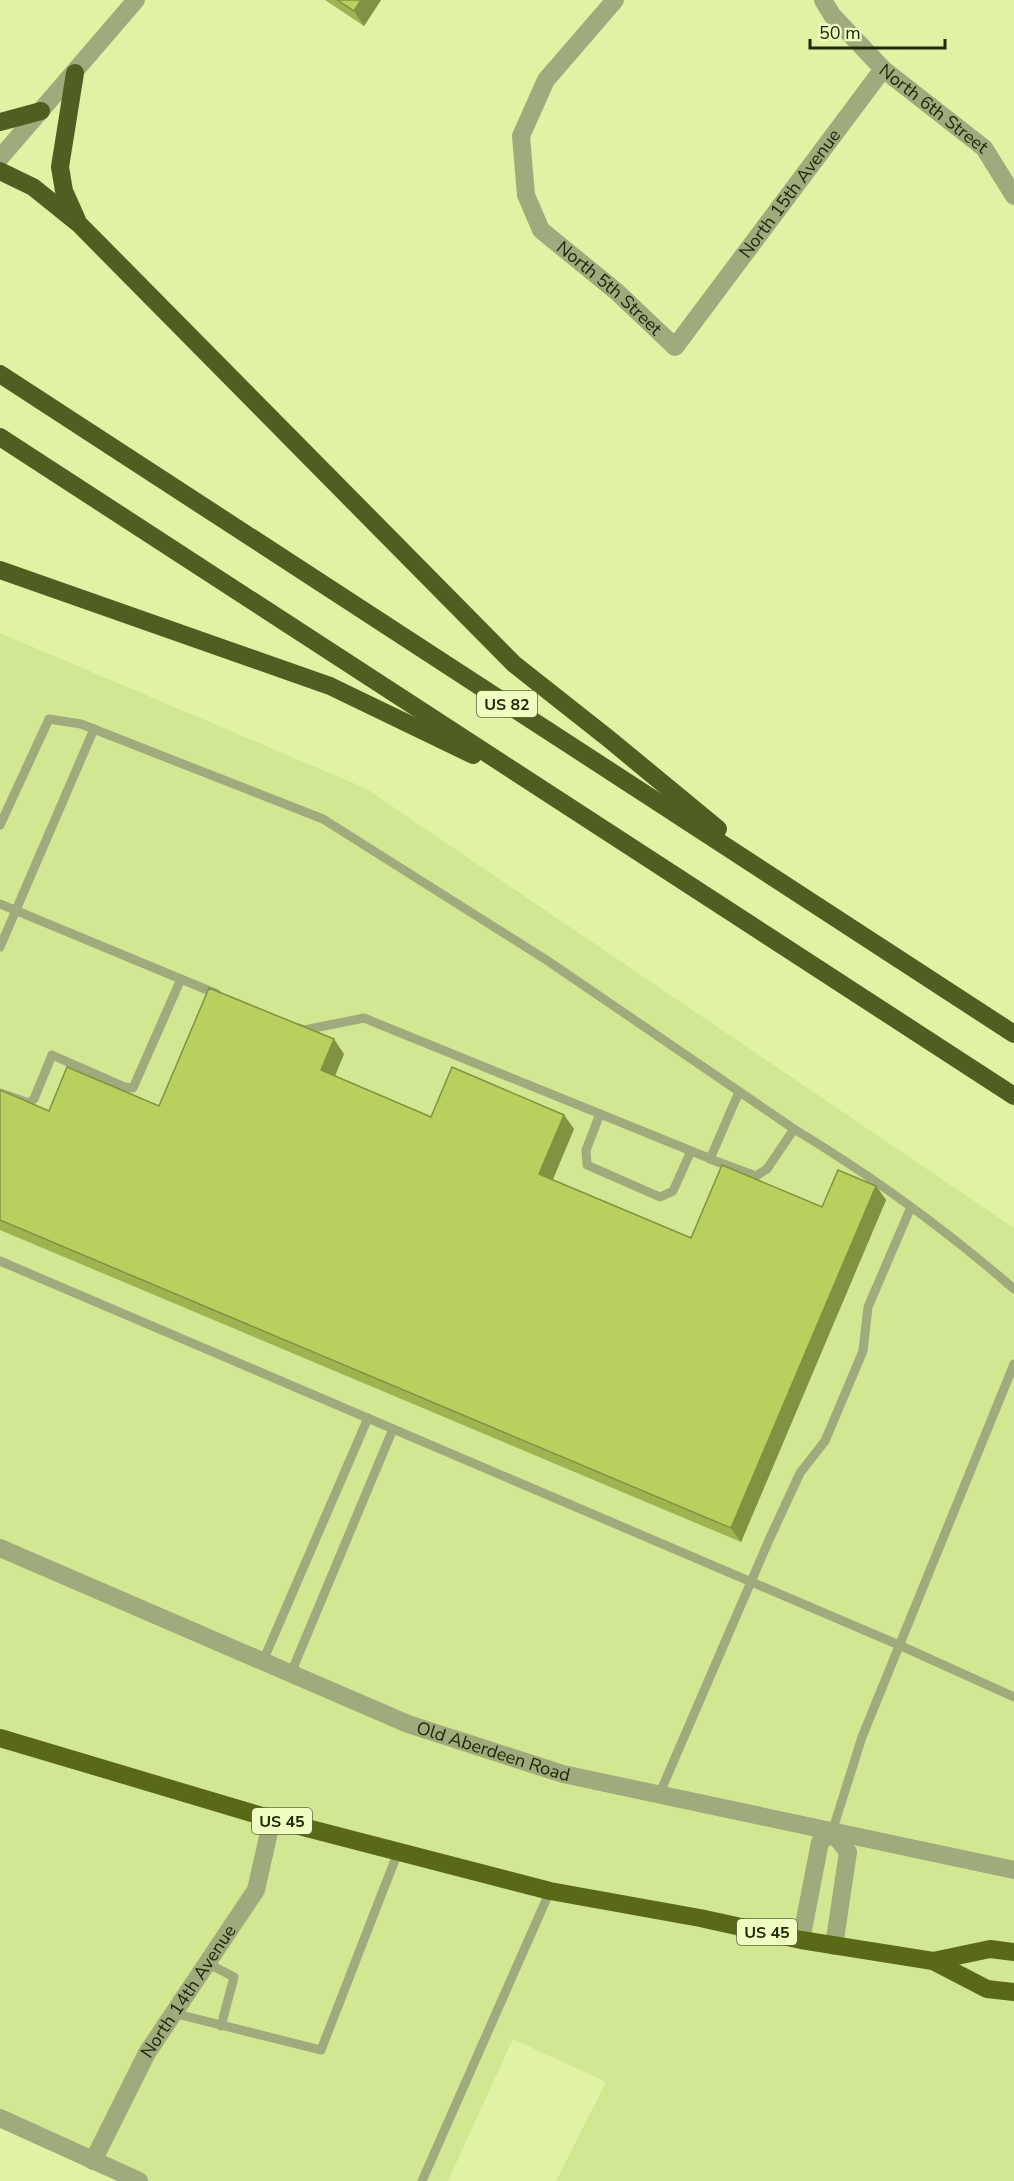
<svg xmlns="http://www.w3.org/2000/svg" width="1014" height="2181" font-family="'Nunito Sans',sans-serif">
<rect width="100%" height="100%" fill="#e0f3a5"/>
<polygon fill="#d2e791" points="0,633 365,788 1014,1228 1014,2181 556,2181 606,2082 513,2039 448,2181 149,2181 0,2115"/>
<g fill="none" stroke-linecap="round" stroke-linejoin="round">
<g stroke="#9faa7d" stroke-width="9">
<polyline points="0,825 49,719 81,724 323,819 548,961 794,1129"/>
<polyline points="0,904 217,994"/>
<polyline points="0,947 94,729"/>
<polyline points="299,1028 304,1030 364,1018 711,1159"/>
<path d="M 739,1092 L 710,1159 L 756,1176 L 767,1169 L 794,1129 C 872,1176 945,1229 1014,1289"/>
<polyline points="0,1093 29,1103 34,1099 52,1055 125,1087 133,1088 181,979"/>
<polyline points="600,1114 586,1150 587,1165 660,1197 673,1191 691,1151"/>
<polyline points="0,1261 899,1645 1014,1697"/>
<polyline points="263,1661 368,1418"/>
<polyline points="291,1673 393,1429"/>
<polyline points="659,1795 769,1540 800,1473 825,1441 863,1351 868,1307 911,1207"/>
<polyline points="832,1832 862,1737 1014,1364"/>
<polyline points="207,1963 234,1977 221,2026"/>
<polyline points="173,2013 321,2050 398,1852"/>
<polyline points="422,2181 550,1891"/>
</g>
<g stroke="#9faa7d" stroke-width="18">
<path id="s1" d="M 615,0 L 546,80 L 521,136 L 526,195 L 541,230 L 617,292 L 675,347 L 883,69"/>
<path id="s2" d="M 823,0 L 832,15 L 883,69 L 984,148 L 1014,196"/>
<path id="s3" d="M 0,1548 L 408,1724 L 563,1774 L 1014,1870"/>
<polyline points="801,1940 820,1842 832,1832 848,1852 834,1946"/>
<polyline points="0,2118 139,2181"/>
<path id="s4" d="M 93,2161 L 147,2053 L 256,1890 L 272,1819"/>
</g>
<polyline stroke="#9faa7d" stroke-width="18" points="0,158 136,0"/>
<g stroke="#5a6915" stroke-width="18">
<polyline points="0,1738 272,1819 550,1891 700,1918 801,1940 933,1961 987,1989 1014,1992"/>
<polyline points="933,1961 990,1949 1014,1952"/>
</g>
<g stroke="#515e21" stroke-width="18">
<polyline points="75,73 60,167 64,191 77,220"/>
<polyline points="0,122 41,111"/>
<polyline points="0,171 33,187 79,224 514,664 609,739 718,829"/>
<polyline points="0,374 1014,1034"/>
<polyline points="0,437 1014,1096"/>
<polyline points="0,570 330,686 473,755"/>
</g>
</g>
<g fill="#9eb451">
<polygon points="325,0 381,0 364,26"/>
<polygon points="344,1054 335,1076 431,1117 564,1115 574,1129 552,1180 691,1238 822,1207 876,1186 886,1200 741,1542 0,1230 0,1090 49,1111 159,1106"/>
</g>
<g fill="#819242">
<polygon points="361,0 381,0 364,26 354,11"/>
<polygon points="334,1039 344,1054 331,1085 321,1070"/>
<polygon points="564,1115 574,1129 549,1189 539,1174"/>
<polygon points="876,1186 886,1200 741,1542 731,1528"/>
</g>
<g fill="#b8d15e" stroke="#819242" stroke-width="1.5">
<polygon points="337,0 361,0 354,11"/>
<polygon points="209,988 334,1039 321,1070 431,1117 452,1067 564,1115 539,1174 691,1238 722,1165 822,1207 838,1170 876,1186 731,1528 0,1220 0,1090 49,1111 67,1067 159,1106"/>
</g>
<g text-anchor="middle" stroke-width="6" stroke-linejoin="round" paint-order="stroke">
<g fill="#eefec1" stroke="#5e6840" stroke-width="1.5">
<rect x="477" y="691" width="60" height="26" rx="4.5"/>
<rect x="252" y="1808" width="60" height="26" rx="4.5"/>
<rect x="737" y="1919" width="60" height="26" rx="4.5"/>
</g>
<g font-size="16" font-weight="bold" fill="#212708">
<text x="507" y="710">US 82</text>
<text x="282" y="1827">US 45</text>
<text x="767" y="1938">US 45</text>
</g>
<g font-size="18" fill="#212708" stroke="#eefec1">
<text dy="6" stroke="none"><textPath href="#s2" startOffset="156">North 6th Street</textPath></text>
<text dy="6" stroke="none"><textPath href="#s1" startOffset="634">North 15th Avenue</textPath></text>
<text dy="6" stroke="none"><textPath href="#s1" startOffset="354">North 5th Street</textPath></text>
<text dy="6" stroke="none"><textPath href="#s3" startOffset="534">Old Aberdeen Road</textPath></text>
<text dy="6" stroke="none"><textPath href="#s4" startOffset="195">North 14th Avenue</textPath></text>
</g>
</g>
<path d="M810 39v9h135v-9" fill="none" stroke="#212708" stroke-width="3"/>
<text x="819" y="39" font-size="18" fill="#212708" stroke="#eefec1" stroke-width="4.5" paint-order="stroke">50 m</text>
</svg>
